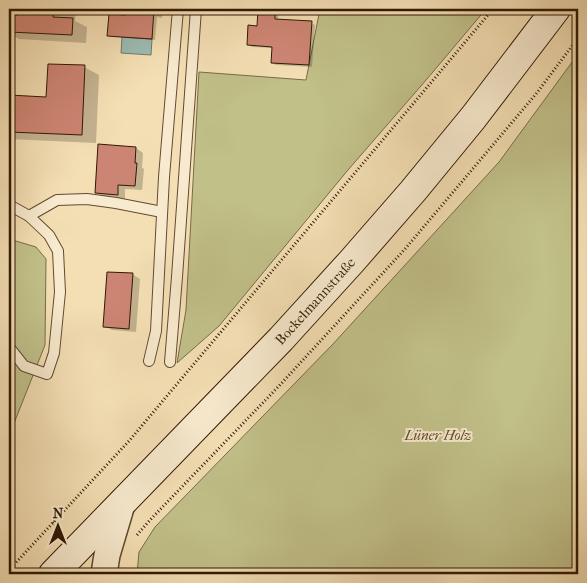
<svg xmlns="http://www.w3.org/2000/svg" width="587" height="583" font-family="'IM FELL French Canon',serif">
<rect width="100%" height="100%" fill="#f4dfb4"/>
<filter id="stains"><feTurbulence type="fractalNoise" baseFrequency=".004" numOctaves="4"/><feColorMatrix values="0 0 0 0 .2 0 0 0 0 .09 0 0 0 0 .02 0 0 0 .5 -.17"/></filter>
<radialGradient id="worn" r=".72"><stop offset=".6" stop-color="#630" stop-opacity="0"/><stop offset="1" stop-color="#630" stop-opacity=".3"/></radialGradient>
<g fill="#c1c089" stroke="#786c46">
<polygon points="320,9 486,9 427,79 348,170 219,326 177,363 186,310 199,72 306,80"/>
<polygon points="578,54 578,574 137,574 139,552 155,527 333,344 499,162"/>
<polygon points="9,239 36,247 46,259 45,345 9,436"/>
</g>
<polygon fill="#9dbbb4" stroke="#717a6e" points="122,37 152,39 151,55 121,53"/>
<g fill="#0003">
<polygon points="19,9 76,9 75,21 87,27 86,43 19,39 9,33 9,16 18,17"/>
<polygon points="127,9 163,9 162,18 157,17 155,40 112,37 109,35 126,17"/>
<polygon points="259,9 279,9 278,20 311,23 315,25 312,67 276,65 272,63 273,48 252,47 248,44 258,27"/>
<polygon points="84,67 99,75 96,143 9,139 9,96 48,98"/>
<polygon points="136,148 143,153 142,168 144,169 142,190 125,189 125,199 103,197 96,192"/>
<polygon points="132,274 140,279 136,332 112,330 104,326"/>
</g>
<g fill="#cd8573" stroke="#301904">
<polygon points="18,9 54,9 53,17 73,18 72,35 9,32 9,15 17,15"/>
<polygon points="125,9 154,9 152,39 107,36 109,14 125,15"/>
<polygon points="258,9 275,9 275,19 312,21 309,65 271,63 272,47 247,45 248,25 257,26"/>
<polygon points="48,64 85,65 82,135 9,132 9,95 46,97"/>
<polygon points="98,144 136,147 135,163 137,163 135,186 118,185 118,195 95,193"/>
<polygon points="107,272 133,273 129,329 103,327"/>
</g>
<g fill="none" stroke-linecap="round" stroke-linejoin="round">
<g stroke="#614a30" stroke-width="12">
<g id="service">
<polyline points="9,205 29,216 49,235 58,251 60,292 54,353 47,374 24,366 9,347"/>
<polyline points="29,216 57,200 87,199 116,203 162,212"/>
<polyline points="149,361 156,331 164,177 178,9"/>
<polyline points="170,362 177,277 196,9"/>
</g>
</g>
<g stroke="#614a30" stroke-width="28">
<polyline id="tertiary" points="104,574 107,555 123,501"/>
</g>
<g stroke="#301904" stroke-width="30">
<polyline id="secondary" points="53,574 281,339 352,261 413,191 473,118 556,9"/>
</g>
<g stroke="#301904" stroke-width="3" stroke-dasharray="1 2.5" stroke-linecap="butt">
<polyline points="53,522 63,533"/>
<polyline points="137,535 150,520 279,386 405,249 536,94 578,38"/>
<polyline points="9,570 129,441 493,9"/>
</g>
<use href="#service" stroke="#f8eace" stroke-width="10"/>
<use href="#tertiary" stroke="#f8eace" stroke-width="25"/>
<use href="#secondary" stroke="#f8eace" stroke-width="28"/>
</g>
<g text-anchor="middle" stroke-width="4" stroke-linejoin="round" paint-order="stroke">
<g font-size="14" fill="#301904" stroke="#f8eace">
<text transform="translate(315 301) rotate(-48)" y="5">Bockelmannstraße</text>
</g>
<g font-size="14" font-style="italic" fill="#5c4b2c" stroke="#f8eace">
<text x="438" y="440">Lüner Holz</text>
</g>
</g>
<rect width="587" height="583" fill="none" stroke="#f4dfb4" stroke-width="30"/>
<rect x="10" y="10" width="567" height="563" fill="none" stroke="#301904" stroke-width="2.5"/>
<rect x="15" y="15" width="557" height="553" fill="none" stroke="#301904"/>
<g transform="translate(58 526)" stroke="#f8eace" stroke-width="4" paint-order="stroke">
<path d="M0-4L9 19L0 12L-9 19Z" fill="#301904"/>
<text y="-8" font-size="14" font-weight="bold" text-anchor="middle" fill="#301904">N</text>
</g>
<rect width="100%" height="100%" filter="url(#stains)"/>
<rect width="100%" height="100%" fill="url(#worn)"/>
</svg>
